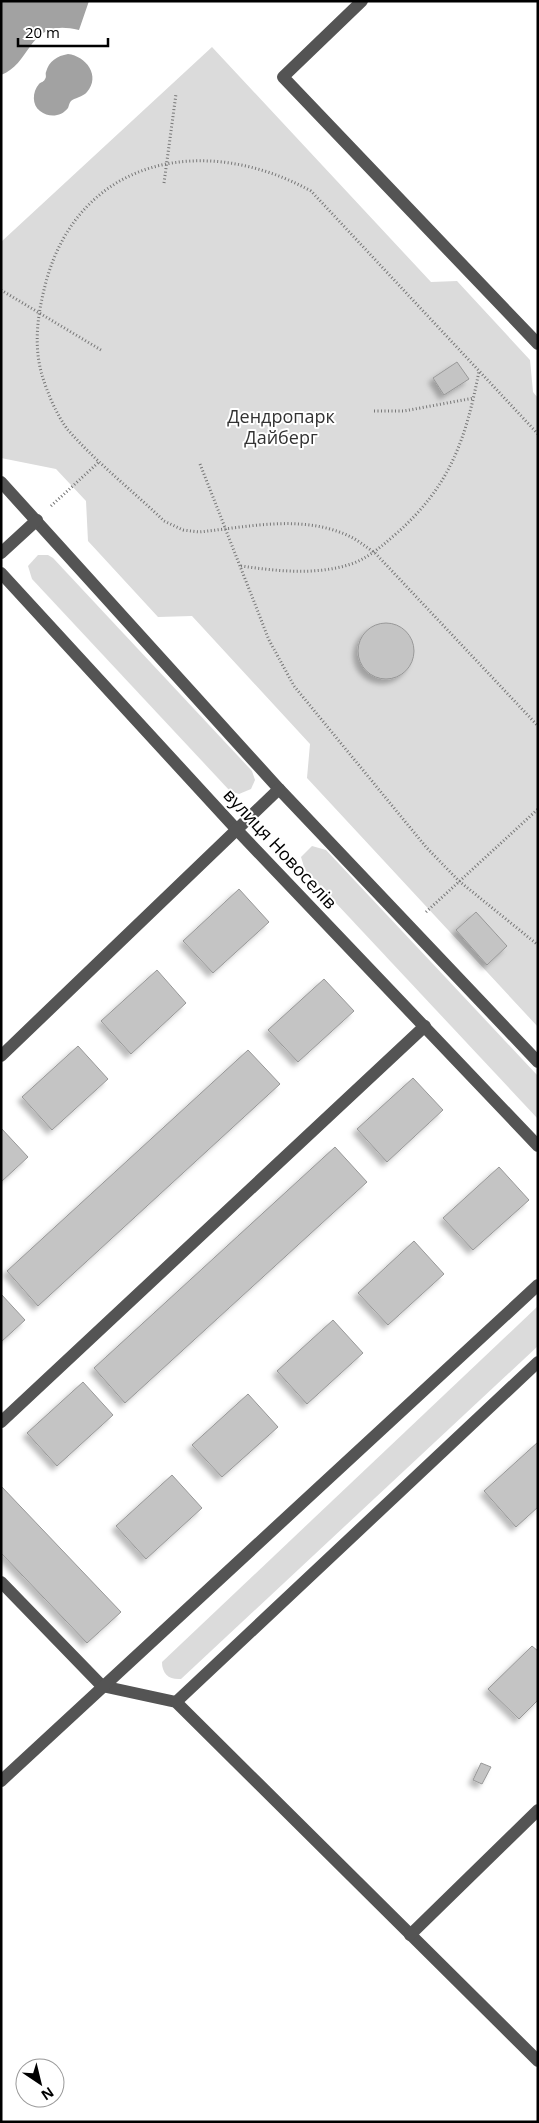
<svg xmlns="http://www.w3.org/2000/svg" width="539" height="2123" font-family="'Open Sans',sans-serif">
<defs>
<filter id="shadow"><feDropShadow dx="-4.5" dy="4.5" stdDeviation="2.5" flood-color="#0004"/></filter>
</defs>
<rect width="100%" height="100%" fill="#fff"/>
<g fill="#dbdbdb">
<polygon points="212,47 431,282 457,281 530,360 533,392 538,398 538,1027 307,778 310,744 192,616 158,617 88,541 86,501 56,469 1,458 1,242"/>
<polygon points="38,555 48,555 53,558 252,771 255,780 251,789 239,794 230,791 32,579 28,566"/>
<polygon points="312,846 326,850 538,1076 538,1119 305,870 301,857"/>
<path d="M 538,1306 L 538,1346 L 181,1679 C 169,1680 162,1674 162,1662 Z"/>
</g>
<g fill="#a2a2a2">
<path d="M 1,1 L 89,1 L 79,30 C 27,17 34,62 1,75 Z"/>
<path d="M 68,54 C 86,56 101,76 87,92 C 83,97 74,98 71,101 C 69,103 69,106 68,108 C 61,117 49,118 40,111 C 32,105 32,92 39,84 C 41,82 44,82 45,79 C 47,77 45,74 46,72 C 49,61 57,56 68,54 Z"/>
</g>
<g fill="#c4c4c4" stroke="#989898" filter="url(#shadow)">
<polygon points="457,362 469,379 444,395 433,378"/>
<circle cx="386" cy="651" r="28"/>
<polygon points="239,889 269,922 213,973 183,941"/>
<polygon points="476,912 507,946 487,965 456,930"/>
<polygon points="157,970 186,1003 131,1054 101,1021"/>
<polygon points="324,979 354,1011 298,1062 268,1030"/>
<polygon points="78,1046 108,1079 52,1130 22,1097"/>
<polygon points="248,1050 280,1084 38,1306 7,1271"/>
<polygon points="413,1078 443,1110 387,1162 357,1129"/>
<polygon points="1,1128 28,1157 1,1182"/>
<polygon points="335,1147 367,1182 125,1403 94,1368"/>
<polygon points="499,1167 529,1200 473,1250 443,1218"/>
<polygon points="414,1241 444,1274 388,1325 358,1293"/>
<polygon points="1,1294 25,1320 1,1342"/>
<polygon points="333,1320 363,1353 307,1404 277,1371"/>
<polygon points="83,1382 113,1415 57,1466 27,1433"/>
<polygon points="248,1394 278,1427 222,1477 192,1445"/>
<polygon points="538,1442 538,1507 516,1527 484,1491"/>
<polygon points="172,1475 202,1508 146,1559 116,1526"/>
<polygon points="1,1486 121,1612 87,1643 1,1553"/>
<polygon points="532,1646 538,1651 538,1700 519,1719 488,1689"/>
<polygon points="481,1763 491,1767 482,1784 473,1780"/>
</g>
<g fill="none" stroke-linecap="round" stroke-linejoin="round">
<g stroke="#767676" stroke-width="3" stroke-dasharray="1 2.5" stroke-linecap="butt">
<polyline points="164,183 176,94"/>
<polyline points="1,290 101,350"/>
<polyline points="374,411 404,411 474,398"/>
<path d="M 538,434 L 311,191 C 206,133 80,156 46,282 C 38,312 33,344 42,375 C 47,392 57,416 68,430 C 97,463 133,491 164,521 L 183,530 L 199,532 C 249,527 302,514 349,536 C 358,540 366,547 375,553 L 538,726"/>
<polyline points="200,464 269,640 294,686 426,847 459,881 538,945"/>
<polyline points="51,506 100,461"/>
<path d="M 241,566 C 277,571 318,576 354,563 C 371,556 383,545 397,533 C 450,486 466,439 479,371"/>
<polyline points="426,912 538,809"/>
</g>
<g stroke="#545454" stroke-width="12">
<polyline points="362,1 283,77 538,344"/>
<polyline points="1,482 279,789 538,1062"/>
<polyline points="1,553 37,520"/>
<polyline points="1,573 237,830 538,1146"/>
<polyline points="1,1056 279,789"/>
<polyline points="1,1422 425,1026"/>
<polyline points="1,1582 102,1686 176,1702 538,2061"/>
<polyline points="176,1702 538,1362"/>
<polyline points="1,1781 538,1285"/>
<polyline points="410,1935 538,1810"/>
</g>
</g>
<g text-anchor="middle" stroke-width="4" stroke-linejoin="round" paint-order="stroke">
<g font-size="18" fill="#323232" stroke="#fff">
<text x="281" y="423">Дендропарк<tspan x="281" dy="21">Дайберг</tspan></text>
</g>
<g font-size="18" fill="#000" stroke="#fff">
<text transform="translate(280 849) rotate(47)" y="6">вулиця Новоселів</text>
</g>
</g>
<rect width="539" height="2123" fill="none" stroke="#000000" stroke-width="5"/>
<g transform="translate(40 2083) rotate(145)"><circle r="24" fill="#ffffff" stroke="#999999"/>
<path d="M0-4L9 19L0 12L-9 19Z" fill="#000000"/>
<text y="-8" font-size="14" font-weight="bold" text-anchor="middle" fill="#000000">N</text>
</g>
<path d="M18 38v8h90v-8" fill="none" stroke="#000000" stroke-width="2.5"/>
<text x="25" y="38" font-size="15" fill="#000000" stroke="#ffffff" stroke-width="4" paint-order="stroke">20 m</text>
</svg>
